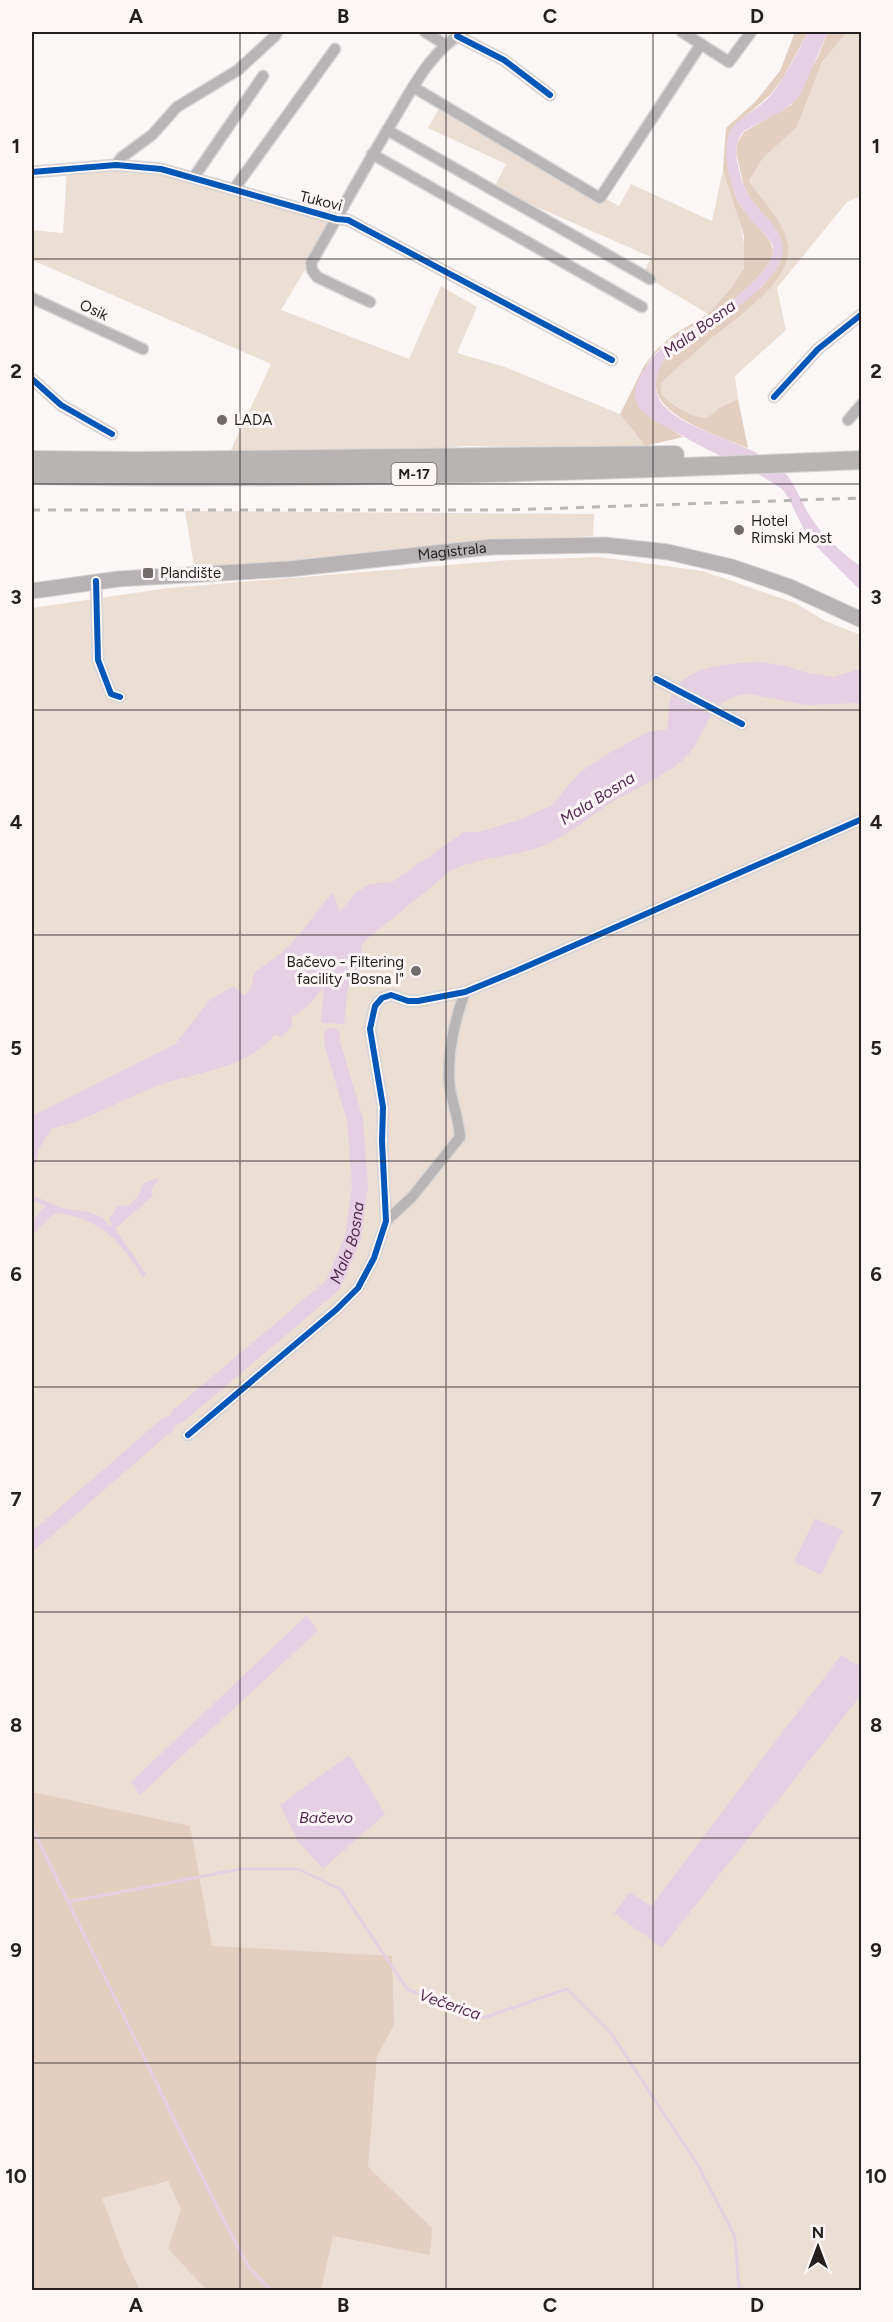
<svg xmlns="http://www.w3.org/2000/svg" width="893" height="2322" font-family="Figtree,sans-serif">
<rect width="100%" height="100%" fill="#fbf7f7"/>
<g fill="#edded4">
<path d="M 847,32 L 861,32 L 861,196 L 847,202 L 777,288 L 786,330 L 735,376 L 738,399 L 719,408 L 707,418 C 687,416 675,407 661,394 L 661,383 C 678,368 695,352 713,337 C 737,317 794,280 788,243 C 785,225 760,197 749,181 L 763,158 L 797,127 L 822,62 Z"/>
<path d="M 441,105 L 619,206 L 631,184 L 712,221 L 723,170 C 730,194 752,247 743,270 C 735,287 720,300 708,314 L 643,275 L 651,257 L 494,188 L 506,164 L 428,128 Z"/>
<polygon points="122,168 165,173 333,223 281,310 409,359 441,286 477,307 457,353 505,367 620,414 645,446 567,448 465,446 371,455 230,452 271,364 32,260 32,230 63,233 67,170"/>
<polygon points="185,511 594,514 593,536 477,543 195,572"/>
<polygon points="599,557 703,571 795,603 825,621 861,635 858,641 862,643 861,2290 32,2290 32,608 168,588 510,560"/>
</g>
<g fill="#e3cec0">
<path d="M 795,32 L 808,32 L 783,78 L 770,95 L 735,125 C 732,153 725,179 740,205 C 749,220 778,240 772,256 C 761,288 706,317 679,335 C 669,342 651,353 647,366 C 642,379 644,397 643,411 L 683,437 L 645,446 L 620,414 L 644,366 L 656,350 L 673,335 L 708,314 L 732,287 L 744,268 L 744,236 L 723,170 L 726,128 L 755,102 L 780,71 Z"/>
<path d="M 828,32 L 847,32 L 822,62 L 797,127 L 763,158 L 749,181 C 760,197 785,224 788,243 C 795,280 737,317 713,337 C 695,352 678,368 661,383 L 661,394 C 675,407 688,416 707,418 L 719,408 L 738,399 L 748,448 C 722,437 651,416 656,381 C 657,369 662,360 671,353 L 762,287 L 780,263 L 778,232 L 751,200 L 744,186 L 736,153 L 737,143 L 744,132 L 791,105 L 818,57 Z"/>
<polygon points="32,1792 190,1826 212,1946 392,1956 394,2025 377,2056 368,2167 432,2228 430,2255 333,2236 321,2290 207,2290 168,2249 181,2209 168,2181 102,2198 124,2257 140,2290 32,2290"/>
</g>
<g fill="#e7cfe3">
<path d="M 808,32 L 828,32 L 803,89 L 797,99 L 782,111 L 744,131 C 736,140 735,150 737,161 C 740,173 742,185 749,196 C 761,216 793,235 780,262 C 762,301 697,329 665,358 C 656,372 651,391 663,405 C 686,431 747,442 777,465 C 795,479 800,502 812,519 C 824,538 844,554 861,567 L 861,591 L 808,538 L 788,497 L 782,489 C 751,467 713,455 681,435 C 669,428 652,421 642,411 C 632,401 634,388 640,377 C 648,363 656,351 669,342 C 695,322 776,283 773,246 C 765,230 748,220 739,203 C 730,185 719,145 732,128 C 743,115 760,108 771,95 C 786,76 797,53 808,32 Z"/>
<path d="M 761,662 L 786,666 L 808,673 L 833,677 L 861,669 L 861,703 L 806,705 L 750,694 C 703,696 710,738 682,761 C 662,777 637,788 614,801 C 590,816 567,837 540,847 C 511,857 478,857 451,871 L 367,939 L 361,946 L 365,958 L 362,961 L 360,971 L 348,987 L 344,1024 L 321,1023 L 324,987 L 308,1006 L 292,1017 L 292,1026 L 282,1037 L 275,1035 C 242,1072 193,1071 149,1089 C 116,1102 86,1122 51,1129 L 39,1149 L 35,1167 L 32,1173 L 32,1116 L 175,1044 L 210,1000 L 233,986 L 244,995 L 251,988 L 254,973 C 270,961 284,953 297,937 C 311,921 317,908 333,893 L 340,912 L 355,893 L 370,884 L 392,882 L 464,832 L 478,832 L 513,822 L 551,806 L 578,774 L 602,757 L 648,732 L 667,729 C 669,720 668,706 670,700 C 682,663 730,664 761,662 Z"/>
<path d="M 160,1178 L 151,1190 L 153,1196 L 115,1229 L 147,1275 L 143,1278 C 121,1241 100,1218 55,1213 L 32,1235 C 31,1221 36,1215 46,1206 L 32,1200 L 32,1195 L 62,1208 L 89,1212 L 102,1217 L 109,1225 L 113,1226 L 109,1219 L 118,1206 L 130,1205 L 131,1202 C 150,1191 130,1183 160,1178 Z"/>
<polygon points="815,1518 843,1531 821,1575 794,1562"/>
<polygon points="307,1615 318,1631 140,1795 131,1782"/>
<polygon points="841,1655 861,1667 861,1695 662,1948 614,1913 630,1892 651,1906"/>
<polygon points="349,1755 385,1814 323,1869 297,1840 280,1805"/>
</g>
<g fill="none" stroke-linecap="round" stroke-linejoin="round">
<g stroke="#e7cfe3" stroke-width="3">
<polyline points="32,1828 217,2207 248,2266 271,2290"/>
<polyline points="68,1902 241,1869 298,1869 340,1889 407,1989 483,2018 567,1989 611,2033 699,2167 735,2237 739,2287 745,2290"/>
</g>
<g stroke="#e7cfe3" stroke-width="16">
<path id="s1" d="M 178,1416 L 333,1285 L 353,1237 L 360,1186 L 355,1120 L 332,1042 L 332,1036"/>
<polyline points="32,1542 168,1424"/>
</g>
<g stroke="#d8d5d5" stroke-width="13">
<g id="minor">
<polyline points="425,32 446,45"/>
<polyline points="682,32 729,62 751,32"/>
<polyline points="457,36 504,60 550,95"/>
<polyline points="413,87 600,198 701,44"/>
<polyline points="387,130 650,279"/>
<polyline points="372,154 642,307"/>
<polyline points="116,165 122,157 152,135 177,107 238,70 275,36 277,32"/>
<polyline points="32,172 116,165 161,169 337,219 348,220 612,360"/>
<polyline points="194,177 263,76"/>
<polyline points="234,189 335,49"/>
<polyline points="32,298 143,349"/>
<path d="M 370,302 L 317,277 L 312,270 L 311,263 C 338,217 363,170 391,124 C 411,91 430,51 464,32"/>
<polyline points="32,379 61,405 112,434"/>
<polyline points="774,397 818,349 862,314"/>
<polyline points="848,420 862,404"/>
<polyline points="96,581 98,660 111,694 120,697"/>
<polyline points="656,679 742,724"/>
<path d="M 386,1221 L 412,1197 L 460,1137 C 459,1117 450,1099 449,1080 C 448,1051 455,1019 465,992"/>
<polyline points="188,1435 337,1309 358,1288 374,1258 386,1221 382,1141 383,1107 370,1029 375,1006 382,998 391,995 408,1001 418,1001 465,992 516,971 862,819"/>
</g>
</g>
<g stroke="#d8d5d5" stroke-width="17">
<g id="secondary">
<path id="s2" d="M 32,591 L 118,579 L 289,569 L 491,547 L 605,545 L 668,552 L 732,567 L 790,587 L 862,620"/>
</g>
</g>
<g stroke="#d8d5d5" stroke-width="20">
<g id="trunk">
<polyline points="32,460 137,461 675,455"/>
<path d="M 32,475 C 308,480 585,472 862,460"/>
</g>
</g>
<use href="#minor" stroke="#b7b5b6" stroke-width="10"/>
<use href="#secondary" stroke="#b7b3b5" stroke-width="15"/>
<use href="#trunk" stroke="#b8b4b4" stroke-width="18"/>
<polyline stroke="#b9b6b6" stroke-width="3" stroke-dasharray="8 8" stroke-linecap="butt" points="32,510 506,510 862,498"/>
<g stroke="#fdf5f6" stroke-width="10">
<g id="cycleway">
<polyline points="457,36 504,60 550,95"/>
<polyline points="32,172 116,165 161,169 337,219 348,220 612,360"/>
<polyline points="32,379 61,405 112,434"/>
<polyline points="774,397 818,349 862,314"/>
<polyline points="96,581 98,660 111,694 120,697"/>
<polyline points="656,679 742,724"/>
<polyline points="188,1435 337,1309 358,1288 374,1258 386,1221 382,1141 383,1107 370,1029 375,1006 382,998 391,995 408,1001 418,1001 465,992 516,971 862,819"/>
</g>
</g>
<use href="#cycleway" stroke="#0057b8" stroke-width="6"/>
</g>
<path fill="none" stroke="#261f20" stroke-width="1.5" stroke-opacity="0.55" d="M 240,32 L 240,2290M 446,32 L 446,2290M 653,32 L 653,2290M 32,259 L 862,259M 32,484 L 862,484M 32,710 L 862,710M 32,935 L 862,935M 32,1161 L 862,1161M 32,1387 L 862,1387M 32,1612 L 862,1612M 32,1838 L 862,1838M 32,2063 L 862,2063"/>
<g fill="#716b6b" stroke="#fdf5f6" stroke-width="2">
<circle cx="222" cy="420" r="6"/>
<circle cx="739" cy="530" r="6"/>
<rect x="142" y="567" width="12" height="12" rx="3"/>
<circle cx="416" cy="971" r="6"/>
</g>
<g text-anchor="middle" stroke-width="6" stroke-linejoin="round" paint-order="stroke">
<rect fill="#fdf5f6" stroke="#665f60" stroke-width="1.5" x="391.5" y="463" width="45" height="22" rx="4.5"/>
<g font-size="14" font-weight="bold" fill="#261f20">
<text x="414" y="479">M-17</text>
</g>
<g font-size="15" fill="#261f20" stroke="#fdf5f6">
<text transform="translate(321 201) rotate(14)" y="5">Tukovi</text>
<text transform="translate(94 310) rotate(25)" y="5">Osik</text>
<text dy="5" stroke="none"><textPath href="#s2" startOffset="422">Magistrala</textPath></text>
</g>
<g font-size="15" fill="#261f20" stroke="#fdf5f6" text-anchor="start">
<text x="234" y="425">LADA</text>
<text x="751" y="526">Hotel<tspan x="751" dy="17">Rimski Most</tspan></text>
<text x="160" y="578">Plandište</text>
<text x="404" y="967" text-anchor="end">Bačevo - Filtering<tspan x="404" dy="17">facility "Bosna I"</tspan></text>
</g>
<g font-size="16" font-style="italic" fill="#542a50" stroke="#fdf5f6">
<text transform="translate(699 328) rotate(-36)" y="6">Mala Bosna</text>
<text transform="translate(597 798) rotate(-32)" y="6">Mala Bosna</text>
<text dy="6" stroke="none"><textPath href="#s1" startOffset="248">Mala Bosna</textPath></text>
<text x="326" y="1823">Bačevo</text>
<text transform="translate(450 2004) rotate(19)" y="6">Večerica</text>
</g>
</g>
<rect width="893" height="2322" fill="none" stroke="#fdf5f6" stroke-width="66"/>
<g transform="translate(818 2247)" stroke="#fdf5f6" stroke-width="4.5" paint-order="stroke">
<path d="M0-4.5L10 22L0 15L-10 22Z" fill="#261f20"/>
<text y="-9" font-size="16" font-weight="bold" text-anchor="middle" fill="#261f20">N</text>
</g>
<rect x="33" y="33" width="827" height="2256" fill="none" stroke="#261f20" stroke-width="2"/>
<g font-size="20" text-anchor="middle" font-weight="bold" fill="#261f20">
<text x="136" y="23">A</text>
<text x="343" y="23">B</text>
<text x="550" y="23">C</text>
<text x="757" y="23">D</text>
<text x="16" y="153">1</text>
<text x="876" y="153">1</text>
<text x="16" y="378">2</text>
<text x="876" y="378">2</text>
<text x="16" y="604">3</text>
<text x="876" y="604">3</text>
<text x="16" y="829">4</text>
<text x="876" y="829">4</text>
<text x="16" y="1055">5</text>
<text x="876" y="1055">5</text>
<text x="16" y="1281">6</text>
<text x="876" y="1281">6</text>
<text x="16" y="1506">7</text>
<text x="876" y="1506">7</text>
<text x="16" y="1732">8</text>
<text x="876" y="1732">8</text>
<text x="16" y="1957">9</text>
<text x="876" y="1957">9</text>
<text x="16" y="2183">10</text>
<text x="876" y="2183">10</text>
<text x="136" y="2312">A</text>
<text x="343" y="2312">B</text>
<text x="550" y="2312">C</text>
<text x="757" y="2312">D</text>
</g>
</svg>
